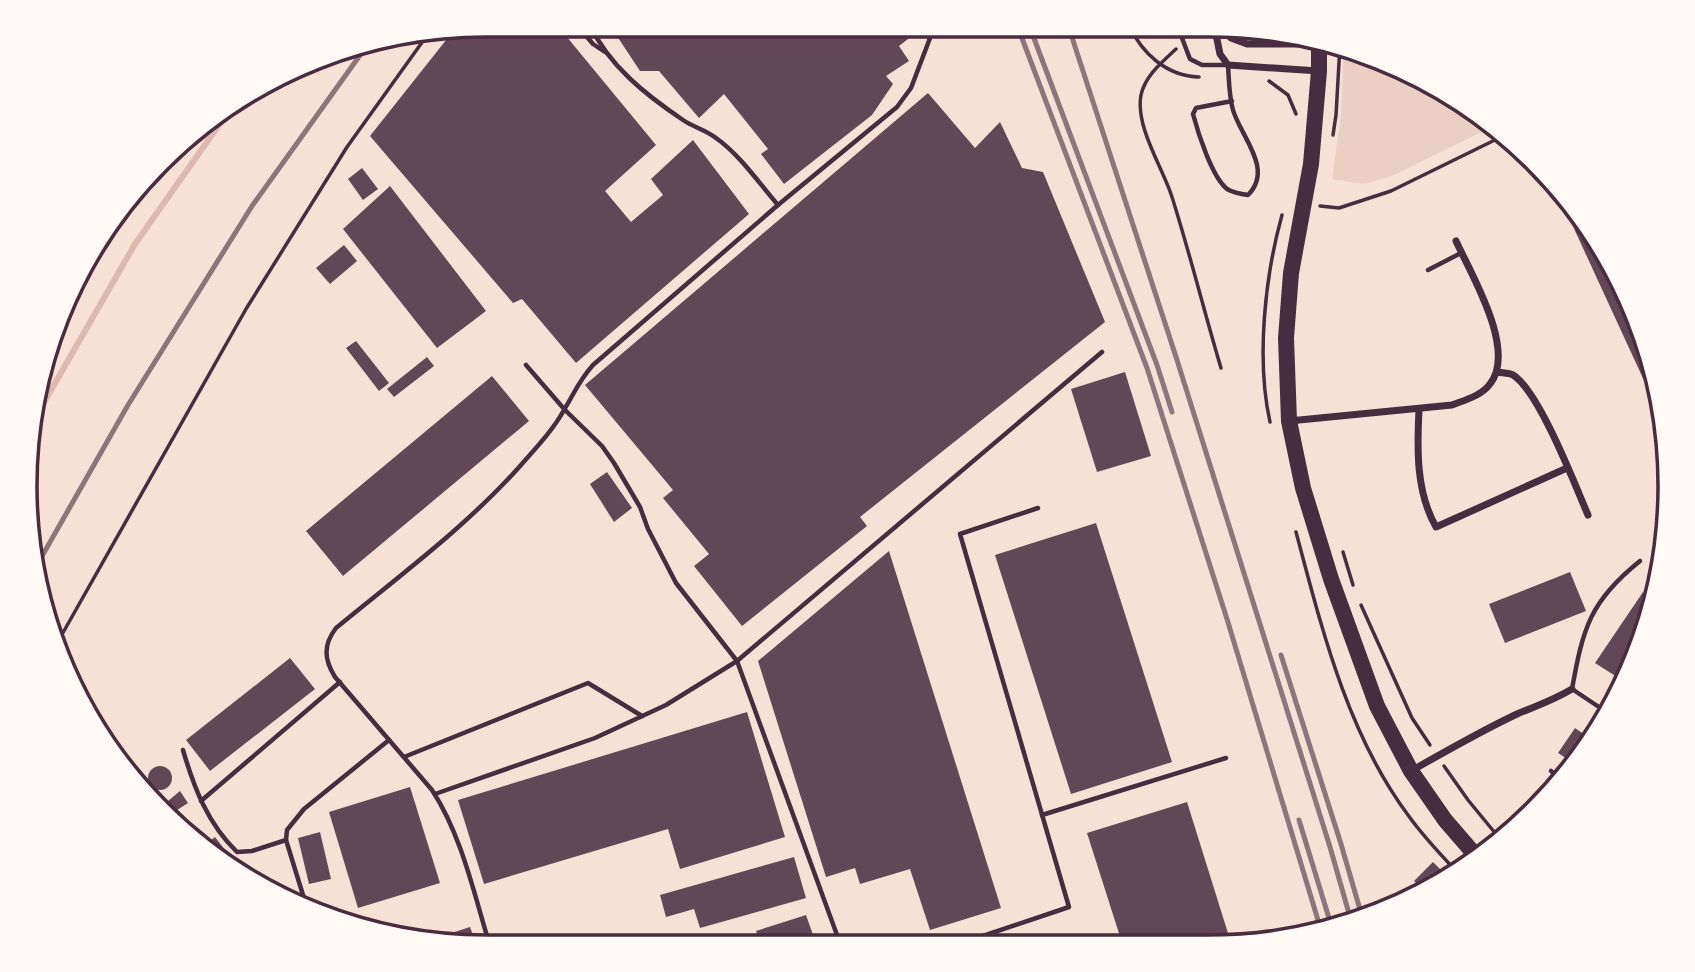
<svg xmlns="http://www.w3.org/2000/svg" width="1695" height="972" font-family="'Zilla Slab',serif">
<rect width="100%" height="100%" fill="#f7e1d7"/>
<polygon fill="#ebcfc5" points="1344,46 1358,49 1465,102 1494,126 1392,176 1364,184 1332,179 1341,116"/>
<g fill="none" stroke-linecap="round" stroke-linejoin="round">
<polyline stroke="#dcb8b0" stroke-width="6" points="35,418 135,244 233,105"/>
</g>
<g fill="#644757">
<polygon points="486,24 557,25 656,145 605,191 631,222 663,195 651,179 693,140 749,214 576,363 522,299 513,303 370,136 454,30"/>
<polygon points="613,25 920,25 921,29 899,46 909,61 886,76 893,84 872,115 784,184 761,154 768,149 724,94 699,118 659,71 640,71 611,27"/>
<polygon points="928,93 975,148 1000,122 1022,168 1043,172 1105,322 860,517 867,526 742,626 694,566 709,554 663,498 673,490 585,385"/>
<polygon points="362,168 378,189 363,200 348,179"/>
<polygon points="1553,183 1592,229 1635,309 1662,396 1665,426"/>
<polygon points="390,186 486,311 437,348 343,229"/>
<polygon points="344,245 357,261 330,284 316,268"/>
<polygon points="356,341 389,383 379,391 346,348"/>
<polygon points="427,357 434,366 394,397 387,389"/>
<polygon points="1125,372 1151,456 1097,472 1071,389"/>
<polygon points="492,376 529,421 343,576 306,531"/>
<polygon points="607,472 632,508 614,522 590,484"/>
<polygon points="1096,523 1172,762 1071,794 995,555"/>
<polygon points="889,551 1001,908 930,930 910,869 860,884 855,868 826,877 758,661"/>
<polygon points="1570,572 1586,611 1505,643 1489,604"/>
<polygon points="1643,592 1654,600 1642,640 1617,677 1595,663"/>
<polygon points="290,658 315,689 210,771 186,740"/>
<polygon points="747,712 785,837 680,869 668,829 484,884 458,800"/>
<polygon points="1575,728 1594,741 1575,764 1558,753"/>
<circle cx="160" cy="778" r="12"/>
<polygon points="410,787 440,883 358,908 329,812"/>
<polygon points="180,791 188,803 171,814 162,806"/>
<polygon points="1187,802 1232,946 1123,946 1087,833"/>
<polygon points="320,832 331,879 309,884 298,838"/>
<polygon points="215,837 225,850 217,858 204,846"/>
<polygon points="794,857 806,898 700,928 694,909 666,917 660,895"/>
<polygon points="1433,862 1441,870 1422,889 1414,881"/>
<polygon points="806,915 817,946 761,946 756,931"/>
<polygon points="470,927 477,946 455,946 427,941"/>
</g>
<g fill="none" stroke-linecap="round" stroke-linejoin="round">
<g stroke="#4a2c40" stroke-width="3.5">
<path d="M 1129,25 C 1142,54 1167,76 1199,77"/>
<polyline points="1052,32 1053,36"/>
<path d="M 1176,49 C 1162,62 1145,76 1141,95 C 1135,127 1163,168 1172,197 C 1190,254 1204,311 1221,368"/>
<polyline points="1269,81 1288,95 1296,114"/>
<polyline points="1333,135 1336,115 1340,45"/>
<polyline points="1320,206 1339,208 1391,191 1505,135"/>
<path d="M 1270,422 C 1256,359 1265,276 1282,215"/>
<path d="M 1296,532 C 1322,629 1347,733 1408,815 C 1422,835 1440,854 1457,872"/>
<polyline points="1343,552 1353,585"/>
<polyline points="1361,605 1412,718 1430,745"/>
<polyline points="56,645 246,309 347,147 428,34"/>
<polyline points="1444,766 1468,800 1500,839"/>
</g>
<g stroke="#4a2c40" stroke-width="4.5">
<polyline points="577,25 593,44 605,52"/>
<path d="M 590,25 C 609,66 646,95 683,120 C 693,127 706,130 716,138 C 740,155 758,182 778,205"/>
<path d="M 1177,25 L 1190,59 L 1202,65 L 1228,65 C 1229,80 1229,96 1233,110 C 1241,137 1274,169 1248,195 C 1240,194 1234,193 1227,189 C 1212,177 1198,133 1193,114 L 1196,108 L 1232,101"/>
<polyline points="1428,270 1461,253"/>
<polyline points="526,365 565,410 602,446 614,463 640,507 648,529 676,583 737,661 841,946"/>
<path d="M 1608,713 L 1572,689 C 1583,628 1590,601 1640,561"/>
<path d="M 183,750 C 194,788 208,824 237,852 L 252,851 L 286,840"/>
<polyline points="404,757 588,683 642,716"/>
<polyline points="1551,771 1562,779"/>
<polyline points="435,794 595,738 666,705 737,661 1102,352"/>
<polyline points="201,801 340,682"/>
<polyline points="1042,815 1226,758"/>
<polyline points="307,908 286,840 287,830 304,809 389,740"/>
<path d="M 490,946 C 474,894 462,836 432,790 L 335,677 C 324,659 323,645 336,628 C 399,576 467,526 521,465 C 536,448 553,430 564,410 C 575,392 578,382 593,365 L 778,205 L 897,107 L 911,88 L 935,25"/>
<polyline points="953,946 1069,907 960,534 1038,508"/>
</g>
<g stroke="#4a2c40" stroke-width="7">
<polyline points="1214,25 1220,54 1228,65 1319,71"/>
<polyline points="1217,25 1231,38 1247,44 1319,44"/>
<path d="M 1497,372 C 1502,373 1509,373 1513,375 C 1539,391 1575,485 1588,515"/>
<path d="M 1419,410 C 1417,449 1416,492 1436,527 L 1567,468"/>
<path d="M 1289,421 L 1452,405 C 1465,400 1481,396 1490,384 C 1517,350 1471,274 1456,241"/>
<path d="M 1411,771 C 1446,751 1481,731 1517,714 C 1536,706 1554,700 1572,689"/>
</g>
<polyline stroke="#4a2c40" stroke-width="16" points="1319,41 1319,71 1311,164 1291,273 1286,338 1289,421 1303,488 1331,579 1377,706 1411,771 1445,820 1477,857"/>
<g stroke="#8f747c" stroke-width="5">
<polyline points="1017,25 1147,368 1227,619 1321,930"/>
<polyline points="1029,25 1157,365 1172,412"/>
<polyline points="1068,25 1177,360 1330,847 1352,924"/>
<polyline points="37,565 128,405 252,206 368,44"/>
<polyline points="1281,655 1341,844 1363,920"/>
<polyline points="1299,820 1332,928"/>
</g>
</g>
<path d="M0 0H1695V972H0ZM486 37H1209A449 449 0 0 1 1658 486V486A449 449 0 0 1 1209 935H486A449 449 0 0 1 37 486V486A449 449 0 0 1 486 37Z" fill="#fffaf5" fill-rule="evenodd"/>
<path fill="none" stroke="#4a2c40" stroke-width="3.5" d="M486 37H1209A449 449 0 0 1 1658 486V486A449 449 0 0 1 1209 935H486A449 449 0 0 1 37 486V486A449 449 0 0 1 486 37Z"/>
</svg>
